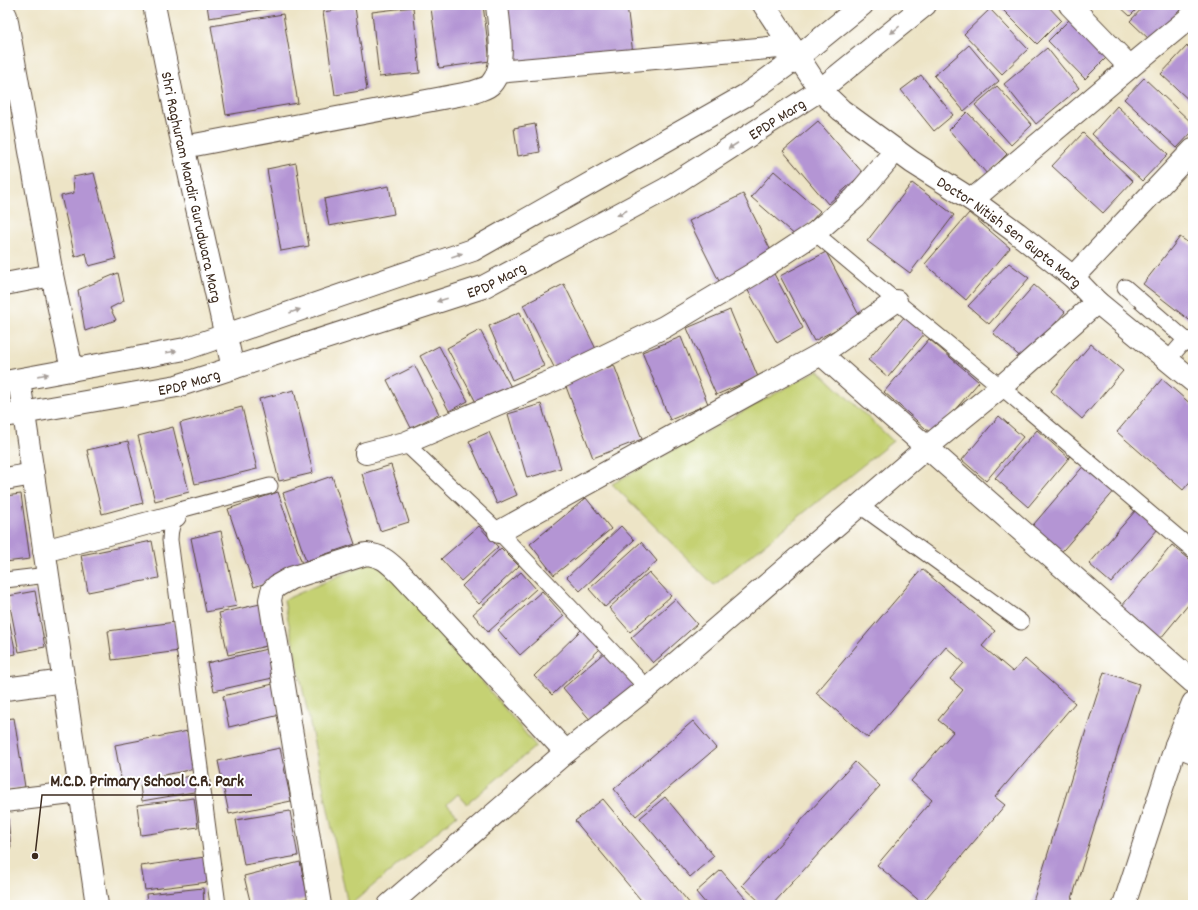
<svg xmlns="http://www.w3.org/2000/svg" width="1198" height="910" font-family="Dekko,sans-serif">
<rect width="100%" height="100%" fill="#fff"/>
<filter id="ink" filterUnits="userSpaceOnUse"><feTurbulence type="fractalNoise" baseFrequency=".025" numOctaves="2"/><feDisplacementMap in="SourceGraphic" scale="8" xChannelSelector="R" yChannelSelector="G"/><feConvolveMatrix kernelMatrix="1 2 1 2 8 2 1 2 1" color-interpolation-filters="sRGB"/></filter>
<filter id="wash" filterUnits="userSpaceOnUse"><feTurbulence type="fractalNoise" baseFrequency=".012" numOctaves="4" result="noise"/><feDisplacementMap in="SourceGraphic" scale="16" xChannelSelector="R" yChannelSelector="G"/><feGaussianBlur stdDeviation="0.9" result="paint"/><feColorMatrix in="noise" values="0 0 0 0 0 0 0 0 0 0 0 0 0 0 0 0 0 1.4 0 .05"/><feComposite in="paint" operator="in"/></filter>
<g filter="url(#wash)">
<rect width="100%" height="100%" fill="#ede4c6"/>
<g fill="#c5d173" stroke="#807e48">
<polygon points="818,370 893,441 714,585 612,484"/>
<polygon points="379,558 536,746 467,804 458,794 447,804 457,815 350,905 348,905 284,600"/>
</g>
<g id="blocks">
<g fill="#b495d4">
<polygon points="207,5 285,5 285,6 209,18"/>
<polygon points="455,5 483,5 490,61 439,68 431,8"/>
<polygon points="504,5 627,5 633,54 511,68"/>
<polygon points="998,5 1047,5 1061,20 1037,44"/>
<polygon points="1118,5 1141,5 1130,16"/>
<polygon points="1145,5 1185,5 1152,42 1130,21"/>
<polygon points="355,7 367,90 335,95 323,12"/>
<polygon points="413,7 420,73 379,77 372,12"/>
<polygon points="990,9 1028,49 1002,74 964,34"/>
<polygon points="283,14 298,103 226,115 211,26"/>
<polygon points="1073,16 1110,54 1085,79 1048,41"/>
<polygon points="969,45 999,81 964,111 934,76"/>
<polygon points="1187,46 1193,51 1193,104 1161,74"/>
<polygon points="1047,48 1079,88 1036,124 1004,84"/>
<polygon points="921,75 953,115 934,131 901,90"/>
<polygon points="1144,78 1193,124 1193,131 1177,148 1124,99"/>
<polygon points="997,86 1032,125 1011,145 975,105"/>
<polygon points="1117,106 1168,154 1142,181 1092,134"/>
<polygon points="967,112 1007,154 987,174 949,130"/>
<polygon points="818,121 863,173 828,204 783,151"/>
<polygon points="535,124 540,152 518,156 514,128"/>
<polygon points="1083,133 1133,181 1103,213 1052,166"/>
<polygon points="296,163 309,246 281,251 267,169"/>
<polygon points="774,171 820,211 797,237 751,197"/>
<polygon points="94,173 116,259 89,266 86,253 75,257 61,196 74,193 73,177"/>
<polygon points="912,183 954,215 910,273 867,241"/>
<polygon points="389,186 394,214 329,226 324,199"/>
<polygon points="743,194 773,255 720,283 689,221"/>
<polygon points="969,213 1010,248 966,300 925,264"/>
<polygon points="1180,237 1193,246 1193,323 1143,284"/>
<polygon points="826,252 860,317 814,341 780,276"/>
<polygon points="1009,263 1029,278 989,324 968,306"/>
<polygon points="773,272 803,328 777,343 746,287"/>
<polygon points="118,273 124,301 110,308 116,320 85,331 78,290"/>
<polygon points="564,284 596,349 555,369 523,305"/>
<polygon points="1034,285 1065,312 1024,360 993,333"/>
<polygon points="730,310 758,377 716,395 687,328"/>
<polygon points="520,312 544,366 512,380 489,326"/>
<polygon points="905,316 925,333 888,377 868,360"/>
<polygon points="480,330 512,389 479,408 447,348"/>
<polygon points="681,337 708,404 670,420 642,352"/>
<polygon points="929,339 979,382 933,435 884,392"/>
<polygon points="1091,344 1123,371 1082,419 1051,391"/>
<polygon points="439,346 468,401 449,411 420,356"/>
<polygon points="614,365 642,439 593,458 565,384"/>
<polygon points="415,366 439,414 411,428 387,380"/>
<polygon points="1162,379 1193,406 1193,478 1183,490 1117,432"/>
<polygon points="294,390 313,473 279,481 259,399"/>
<polygon points="541,404 561,468 527,478 508,414"/>
<polygon points="242,407 257,469 195,484 180,423"/>
<polygon points="999,416 1023,437 986,481 962,460"/>
<polygon points="173,427 189,492 155,501 138,436"/>
<polygon points="1037,430 1069,458 1028,507 995,478"/>
<polygon points="489,432 517,495 497,504 469,441"/>
<polygon points="128,441 143,503 102,514 87,450"/>
<polygon points="1086,463 1116,489 1058,556 1028,531"/>
<polygon points="391,465 409,522 380,531 362,474"/>
<polygon points="332,476 355,544 306,561 283,493"/>
<polygon points="278,492 304,570 254,587 228,509"/>
<polygon points="21,494 30,559 5,562 5,496"/>
<polygon points="586,498 611,529 554,575 530,544"/>
<polygon points="1136,510 1158,529 1111,583 1089,564"/>
<polygon points="479,526 498,547 461,581 441,559"/>
<polygon points="621,526 634,540 580,591 567,577"/>
<polygon points="221,531 237,606 206,612 191,538"/>
<polygon points="152,541 159,578 88,592 81,555"/>
<polygon points="641,542 657,561 605,607 589,589"/>
<polygon points="1172,545 1193,562 1193,599 1156,644 1117,612"/>
<polygon points="501,548 519,566 479,604 462,586"/>
<polygon points="922,569 995,631 982,646 1013,672 1025,659 1075,703 995,797 1005,805 922,903 877,865 932,800 911,781 953,732 938,720 963,690 950,679 964,663 946,647 868,738 816,693"/>
<polygon points="521,572 536,589 488,632 473,614"/>
<polygon points="649,572 671,596 630,632 609,608"/>
<polygon points="35,591 45,647 19,652 8,596"/>
<polygon points="542,591 564,616 520,655 498,630"/>
<polygon points="5,599 16,654 5,656"/>
<polygon points="675,599 697,624 653,663 631,638"/>
<polygon points="265,603 275,644 228,655 219,613"/>
<polygon points="175,622 179,651 112,660 108,631"/>
<polygon points="583,628 602,647 552,695 534,676"/>
<polygon points="271,648 277,677 214,691 207,663"/>
<polygon points="605,652 634,686 592,722 563,688"/>
<polygon points="1104,672 1139,684 1070,905 1032,905"/>
<polygon points="273,684 280,715 229,727 223,696"/>
<polygon points="14,718 25,787 5,790 5,719"/>
<polygon points="693,721 716,748 636,816 614,789"/>
<polygon points="188,731 195,769 122,783 115,745"/>
<polygon points="280,748 291,801 229,814 218,761"/>
<polygon points="855,762 880,786 772,905 763,905 742,885"/>
<polygon points="197,775 200,791 142,801 140,785"/>
<polygon points="665,797 714,856 690,877 640,818"/>
<polygon points="194,798 198,827 141,835 137,805"/>
<polygon points="603,799 691,905 645,905 575,821"/>
<polygon points="290,811 298,856 244,865 236,820"/>
<polygon points="8,819 11,848 5,849 5,820"/>
<polygon points="205,857 208,882 145,890 141,866"/>
<polygon points="300,862 308,898 281,905 251,905 244,876"/>
<polygon points="721,870 751,905 707,905 696,892"/>
<polygon points="203,888 204,905 147,905 146,894"/>
</g>
</g>
</g>
<g filter="url(#ink)">
<use href="#blocks" fill-opacity="0" stroke="#564637" stroke-width="1"/>
<g fill="none" stroke-linecap="round" stroke-linejoin="round">
<g stroke="#564637" stroke-width="17">
<g id="service">
<polyline points="815,233 896,301 1001,387 1193,550"/>
<polyline points="1125,287 1193,346"/>
<polyline points="1168,360 1186,339"/>
<polyline points="405,443 499,532 647,688"/>
<polyline points="859,505 1021,622"/>
<polyline points="5,580 48,575"/>
<path d="M 218,905 L 170,540 C 170,528 173,519 180,510 L 270,486"/>
</g>
</g>
<g stroke="#564637" stroke-width="24">
<g id="minor">
<path id="s1" d="M 154,5 L 177,119 L 233,368"/>
<path id="s2" d="M 764,5 L 820,90 L 841,110 L 912,162 L 972,200 L 1017,233 L 1073,277 L 1097,302 L 1193,381"/>
<polyline points="1070,5 1130,67"/>
<polyline points="5,14 6,16 52,275 5,284"/>
<polyline points="498,72 791,46"/>
<path d="M 184,147 L 474,92 C 479,90 488,88 491,84 C 507,66 499,28 497,5"/>
<polyline points="972,200 1130,67 1193,15"/>
<polyline points="52,275 72,370"/>
<polyline points="1073,277 1193,150"/>
<polyline points="821,354 896,301"/>
<polyline points="19,380 97,905"/>
<polyline points="366,453 405,443 559,378 664,327 753,274 815,233 855,198 896,150"/>
<polyline points="5,479 33,474"/>
<polyline points="499,532 821,354 1193,682"/>
<polyline points="44,551 175,516"/>
<polyline points="5,689 64,681"/>
<polyline points="1176,745 1193,752"/>
<polyline points="5,801 80,792"/>
<path d="M 320,905 L 272,613 L 270,600 L 272,591 L 277,586 L 291,578 L 366,554 C 384,556 388,562 401,574 L 566,752"/>
<polyline points="389,905 566,752 647,688 927,447 1001,387 1097,302"/>
</g>
</g>
<g stroke="#564637" stroke-width="24">
<polyline id="tertiary" points="1124,905 1176,745 1193,703"/>
</g>
<g stroke="#564637" stroke-width="24">
<g id="secondary">
<polyline points="5,382 185,349 473,250 746,95 798,57 862,5"/>
<path id="s3" d="M 5,416 L 177,386 L 483,287 L 666,189 L 820,90 L 925,5"/>
</g>
</g>
<use href="#service" stroke="#fff" stroke-width="15"/>
<use href="#minor" stroke="#fff" stroke-width="22"/>
<use href="#tertiary" stroke="#fff" stroke-width="22"/>
<use href="#secondary" stroke="#fff" stroke-width="22"/>
</g>
<defs><path id="oneway-solid" d="M-6-.8H1V-3.2L6.5 0L1 3.2V.8H-6Z"/></defs>
<g fill="#a79f9a">
<use href="#oneway-solid" transform="translate(895 30) rotate(141)"/>
<use href="#oneway-solid" transform="translate(733 146) rotate(147)"/>
<use href="#oneway-solid" transform="translate(622 213) rotate(152)"/>
<use href="#oneway-solid" transform="translate(457 255) rotate(-19)"/>
<use href="#oneway-solid" transform="translate(442 300) rotate(162)"/>
<use href="#oneway-solid" transform="translate(295 311) rotate(-19)"/>
<use href="#oneway-solid" transform="translate(171 352) rotate(-10)"/>
<use href="#oneway-solid" transform="translate(43 375) rotate(-10)"/>
</g>
</g>
<g text-anchor="middle" stroke-width="4" stroke-linejoin="round" paint-order="stroke">
<g font-size="16" fill="#3b2a1e" stroke="#fff">
<text dy="6" stroke="none"><textPath href="#s3" startOffset="835">EPDP Marg</textPath></text>
<text dy="6" stroke="none"><textPath href="#s1" startOffset="186">Shri Raghuram Mandir Gurudwara Marg</textPath></text>
<text dy="6" stroke="none"><textPath href="#s2" startOffset="339">Doctor Nitish Sen Gupta Marg</textPath></text>
<text dy="6" stroke="none"><textPath href="#s3" startOffset="511">EPDP Marg</textPath></text>
<text dy="6" stroke="none"><textPath href="#s3" startOffset="187">EPDP Marg</textPath></text>
</g>
</g>
<path fill="none" stroke="#3b2a1e" stroke-width="1.5" d="M35 856L42 795H252"/>
<circle fill="#3b2a1e" stroke="#fff" stroke-width="1.5" cx="35" cy="856" r="4"/>
<g font-size="17" text-anchor="middle" font-weight="bold" fill="#3b2a1e" stroke="#fff" stroke-width="4" stroke-linejoin="round" paint-order="stroke">
<text x="147" y="786">M.C.D. Primary School C.R. Park</text>
</g>
<rect width="1198" height="910" fill="none" stroke="#fff" stroke-width="20"/>
</svg>
